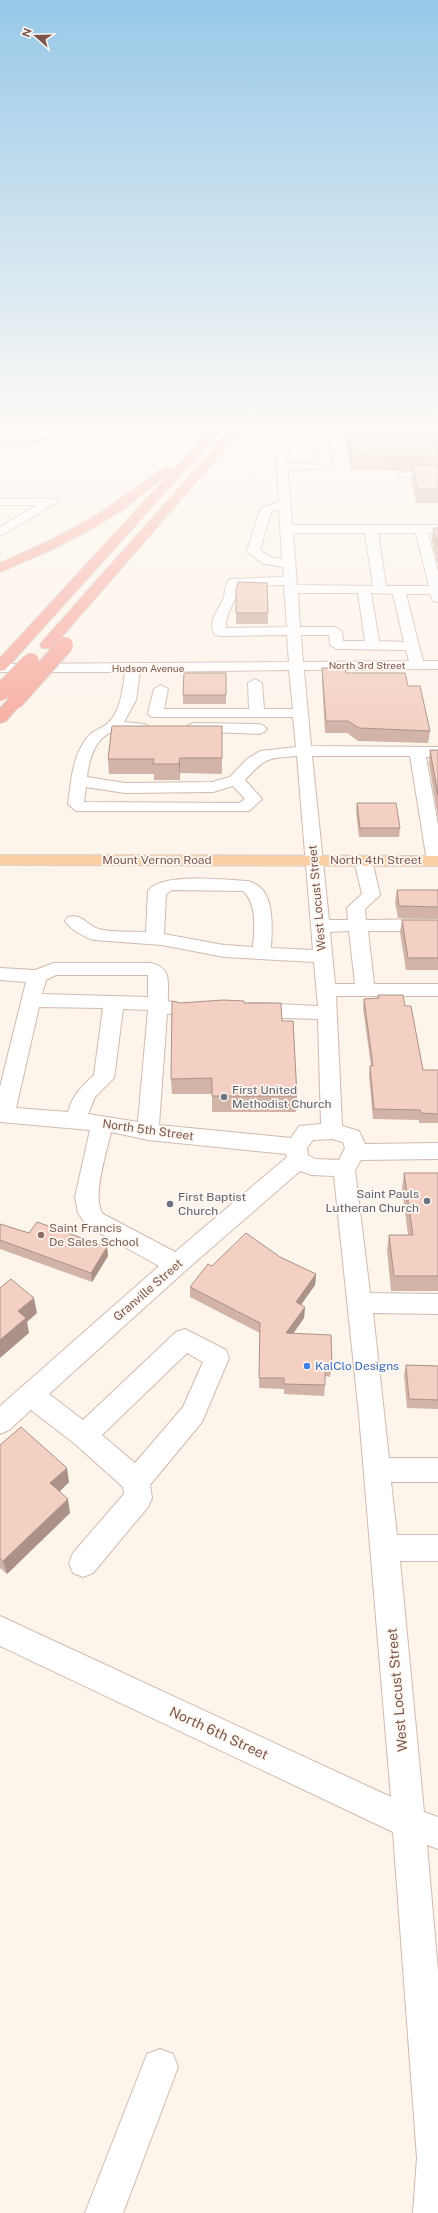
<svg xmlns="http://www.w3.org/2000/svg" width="438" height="2213" font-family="'Public Sans',sans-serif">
<rect width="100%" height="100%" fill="#fdf4eb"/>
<polygon fill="#efe7e3" points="0,427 65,427 0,437"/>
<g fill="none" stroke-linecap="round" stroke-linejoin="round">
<g stroke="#d1baaf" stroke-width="2">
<g id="minor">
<polygon points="13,427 23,427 23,429 18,432 14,431"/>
<path d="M 297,427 L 438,427 L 438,432 L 326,431 L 332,466 L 330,468 L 288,470 L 292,525 L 438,525 L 438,533 L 428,533 L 438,572 L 438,602 L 433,601 L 430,594 L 406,594 L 423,661 L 438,661 L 438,669 L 304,670 L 311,746 L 438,747 L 438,757 L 426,757 L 438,825 L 438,866 L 430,865 L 427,861 L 410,756 L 312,756 L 329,920 L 348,920 L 347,908 L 362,894 L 354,860 L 357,856 L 369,856 L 372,860 L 380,895 L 365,909 L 366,920 L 438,919 L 438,931 L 368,931 L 374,984 L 438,984 L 438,996 L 336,996 L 342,1126 L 359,1131 L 365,1144 L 438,1143 L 438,1159 L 361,1160 L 355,1170 L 370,1293 L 438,1294 L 438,1314 L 373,1313 L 389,1458 L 438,1458 L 438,1482 L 391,1482 L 397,1535 L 438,1535 L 438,1561 L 400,1561 L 424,1812 L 438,1817 L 438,1849 L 427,1845 L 438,1971 L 438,2213 L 413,2213 L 417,2158 L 393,1832 L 0,1646 L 0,1616 L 391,1797 L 359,1415 L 334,1176 L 312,1175 L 300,1171 L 185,1271 L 49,1394 L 83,1420 L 176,1332 L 185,1329 L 226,1350 L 229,1358 L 202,1422 L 150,1485 L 152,1498 L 148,1507 L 93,1573 L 83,1577 L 73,1573 L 69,1563 L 73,1553 L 124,1494 L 123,1487 L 75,1444 L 31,1410 L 9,1430 L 0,1434 L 0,1406 L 159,1266 L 87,1226 L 78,1213 L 75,1197 L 90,1130 L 0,1122 L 0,1087 L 26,982 L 0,980 L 0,968 L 35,970 L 54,963 L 151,963 C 173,969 167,982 168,1001 L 178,1003 L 181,1008 L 178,1013 L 167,1014 L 159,1125 L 291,1138 L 299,1126 L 321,1124 L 318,1019 L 252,1017 L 245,1015 L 242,1010 L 245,1005 L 252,1003 L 318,1006 L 314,962 L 224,957 L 162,945 L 94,940 C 84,937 71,930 65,921 L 68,917 C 82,913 86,925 99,929 C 113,933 132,931 146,932 L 148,891 C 161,872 226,880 248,881 C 276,888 272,926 271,948 L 313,950 L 297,756 C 267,758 265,758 245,780 L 262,799 L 249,811 L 76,811 L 68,804 C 71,783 72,760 84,742 C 92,729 99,731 108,723 C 121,711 123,688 125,672 L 0,672 L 0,664 L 289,662 L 287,635 L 220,636 L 215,635 C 207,622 218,611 223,600 C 226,592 224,585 230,579 L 284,577 L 283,567 L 262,563 L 247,551 L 260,510 L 262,508 L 279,502 L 276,447 C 280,436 286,430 297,427 ZM 309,431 L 315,431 L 320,463 L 288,464 C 286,443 286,435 309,431 ZM 279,509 L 282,559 L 270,557 L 260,550 L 271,512 ZM 293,533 L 365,533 L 373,586 L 297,585 ZM 378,533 L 416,533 L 429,586 L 386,586 ZM 284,585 L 287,627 L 226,628 C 224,613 238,601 238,586 ZM 298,593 L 358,593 L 365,641 L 343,641 L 342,631 L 335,627 L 300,627 ZM 371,593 L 393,594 L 404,642 L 379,641 ZM 301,635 L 329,635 L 330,645 L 337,649 L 406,650 L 409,661 L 303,662 ZM 289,670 L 293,709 L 264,709 L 262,683 L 255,679 L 248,683 L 249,709 L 164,709 L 168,689 L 161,685 L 154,689 L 148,713 L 150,716 L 155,717 L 293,717 L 296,747 L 260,751 L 247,759 L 230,777 L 212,782 L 125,783 L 87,777 C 89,759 96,734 117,731 C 127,729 136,733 145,730 L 148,727 L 145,724 L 124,722 L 136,700 L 140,672 ZM 233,786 L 245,799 L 239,803 L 84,802 L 86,787 L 125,793 L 213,792 ZM 172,890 L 243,891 C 258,905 254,929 253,947 L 224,945 L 164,934 L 166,894 ZM 349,931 L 355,984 L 335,984 L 330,932 ZM 56,975 L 148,975 L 148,997 L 42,994 L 46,980 ZM 39,1007 L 103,1008 L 94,1075 C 82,1086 72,1096 68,1112 L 16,1108 ZM 123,1009 L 148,1010 L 138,1122 L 88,1114 L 95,1097 L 114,1078 ZM 111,1132 L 148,1140 L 286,1154 L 287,1157 L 175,1252 L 103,1214 C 91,1199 107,1151 111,1132 ZM 332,1139 L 343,1142 L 345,1148 L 339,1160 L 315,1159 L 308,1155 L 307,1148 L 313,1140 ZM 187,1353 L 203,1362 L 183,1407 L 135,1463 L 102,1435 Z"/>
<polygon points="404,472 438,472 438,478 400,477 398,475 400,473"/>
<polygon points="52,498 58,501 56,503 0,536 0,527 37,505 0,505 0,499"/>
<polygon points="194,723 259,724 264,726 267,729 264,732 259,734 189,731 186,728 189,725"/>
<polygon points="160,2049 173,2054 178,2067 123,2213 85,2213 147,2054"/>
</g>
</g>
<g stroke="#dad0cd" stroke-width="2">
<polygon id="major" points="0,855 438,856 438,866 0,865"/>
</g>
<g stroke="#dad0cd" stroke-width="2">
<g id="highway">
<polygon points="213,427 224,427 5,670 0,671 0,658"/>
<polygon points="233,427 244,427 52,648 42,648 40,645 42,642"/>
<polygon points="167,466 173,469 171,471 125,508 95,527 51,550 0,572 0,563 53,539 97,515"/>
<polygon points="15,696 20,698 23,701 6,721 0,723 0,708 10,698"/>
</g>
</g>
<use href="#minor" fill="#fff" fill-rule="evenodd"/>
<use href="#major" fill="#fbd0a4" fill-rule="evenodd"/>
<use href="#highway" fill="#f7aea2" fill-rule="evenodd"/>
<g stroke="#b5a7c9" stroke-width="2.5">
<polyline id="rail" points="0,447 124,427"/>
</g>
<use href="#rail" stroke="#fff8f2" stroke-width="1.5" stroke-dasharray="5" stroke-linecap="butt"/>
<g stroke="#dad0cd" stroke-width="18" stroke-linecap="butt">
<g id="highway-bridge">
<polyline points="0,693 31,661"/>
<polyline points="15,701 65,645"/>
</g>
</g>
<use href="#highway-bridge" stroke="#f7aea2" stroke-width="16"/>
</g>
<g fill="#d1b3a7">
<polygon points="351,427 438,427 438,503 416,503 411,479 412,471 351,470 346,444 347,430 351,430"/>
<polygon points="433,528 438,528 438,562 437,562 432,542"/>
<polygon points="236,590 268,613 268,624 236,624"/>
<polygon points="322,668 408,686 430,731 428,743 358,741 347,733 325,733 322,680"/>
<polygon points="226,673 226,704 183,704 183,695"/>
<polygon points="222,726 222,774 180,773 180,780 154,780 154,774 109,774 108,759"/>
<polygon points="430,750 438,750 438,818 429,763"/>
<polygon points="357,803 400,828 399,837 359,837 356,812"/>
<polygon points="397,890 438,890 438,919 398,918 395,902"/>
<polygon points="402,920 438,920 438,970 406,970 400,932"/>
<polygon points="378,995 405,1006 423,1070 438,1070 438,1123 419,1123 419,1120 373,1119 369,1076 370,1066 371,1066 363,1008 364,999 378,998"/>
<polygon points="180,1003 244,1003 282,1021 297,1096 296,1112 212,1112 212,1094 172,1094 171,1079"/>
<polygon points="404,1173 438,1173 438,1291 391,1291 387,1250 389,1235 408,1235 402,1188"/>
<polygon points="0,1224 29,1233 107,1247 108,1256 92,1282 0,1249"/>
<polygon points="280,1257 316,1274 315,1285 301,1305 305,1307 304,1318 293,1333 332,1366 330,1377 325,1376 325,1385 324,1396 284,1394 284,1389 259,1388 260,1333 190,1297 190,1287 212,1266"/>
<polygon points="406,1365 438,1366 438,1409 407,1408 404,1375"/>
<polygon points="0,1445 69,1482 59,1492 70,1513 7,1574 0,1568"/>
</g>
<g fill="#aa9288">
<polygon points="180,758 180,780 179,764"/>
<polygon points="107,1247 108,1256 92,1282 91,1273"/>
<polygon points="316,1274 315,1285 295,1313 296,1302"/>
<polygon points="34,1298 37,1313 27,1322 29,1333 0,1358 0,1340 18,1311"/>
<polygon points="305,1307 304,1318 286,1344 286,1333"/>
<polygon points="67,1468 69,1482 53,1498 50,1483"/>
<polygon points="68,1499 70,1513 7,1574 3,1561"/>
</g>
<g fill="#f3d0c2" stroke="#aa9288">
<polygon points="352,427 438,427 438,457 352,456 347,430 352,430"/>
<polygon points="412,465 438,465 438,489 418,489"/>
<polygon points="433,528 438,528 438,546"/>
<polygon points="238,582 267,583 268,613 236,613 236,590"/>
<polygon points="322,668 345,668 346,673 405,673 408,686 420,686 430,731 359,728 348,721 326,721"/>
<polygon points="184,673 226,673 226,695 183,695"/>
<polygon points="112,726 222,726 222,758 180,758 179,764 153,764 154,759 108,759"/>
<polygon points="430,750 438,750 438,795"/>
<polygon points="357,803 396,803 400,828 360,828"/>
<polygon points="397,890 438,890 438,907 399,906"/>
<polygon points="402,920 438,920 438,958 408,958"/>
<polygon points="378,995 403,995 405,1006 411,1006 423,1070 438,1070 438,1114 421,1113 420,1110 374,1109 370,1066 373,1066 364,999 379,998"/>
<polygon points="223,1000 244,1001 244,1003 281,1003 282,1021 293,1021 297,1096 212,1096 212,1078 171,1079 172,1001 180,1003"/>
<polygon points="404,1173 438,1173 438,1276 394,1276 389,1235 413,1235"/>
<polygon points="37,1222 107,1247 91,1273 0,1240 0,1224 29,1233"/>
<polygon points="246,1233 280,1257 316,1274 296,1302 305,1307 286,1333 331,1335 332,1366 325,1366 325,1385 284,1384 284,1378 259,1378 260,1323 190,1287 208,1264 212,1266"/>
<polygon points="11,1279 34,1298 18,1311 26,1318 0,1340 0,1288"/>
<polygon points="406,1365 438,1366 438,1400 409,1399"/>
<polygon points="21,1427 67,1468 50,1483 68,1499 3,1561 0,1558 0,1445"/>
</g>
<linearGradient id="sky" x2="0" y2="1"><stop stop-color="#97c8e8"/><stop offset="0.58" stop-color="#fefaf6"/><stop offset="1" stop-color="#fefaf6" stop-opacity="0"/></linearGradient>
<rect width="438" height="737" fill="url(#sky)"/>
<g fill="#6b7280" stroke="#fff8f2" stroke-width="1.5">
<circle cx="224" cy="1097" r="4"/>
<circle cx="427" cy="1201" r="4"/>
<circle cx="170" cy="1204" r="4"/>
</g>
<circle fill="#8d6e63" stroke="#fff8f2" stroke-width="1.5" cx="41" cy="1235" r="4"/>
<circle fill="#3f7fe0" stroke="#fff8f2" stroke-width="1.5" cx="307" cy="1366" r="4"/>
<g text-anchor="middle" stroke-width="3.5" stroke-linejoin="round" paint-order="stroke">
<g font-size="10" fill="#7a574d" stroke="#fff8f2">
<text x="367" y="669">North 3rd Street</text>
<text x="148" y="672">Hudson Avenue</text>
</g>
<g font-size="12" fill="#7a574d" stroke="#fff8f2">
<text x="157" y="864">Mount Vernon Road</text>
<text x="376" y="864">North 4th Street</text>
<text transform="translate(317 898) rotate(-95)" y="4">West Locust Street</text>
<text transform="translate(148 1130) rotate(8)" y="4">North 5th Street</text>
<text transform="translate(148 1290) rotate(-41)" y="4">Granville Street</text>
</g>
<g font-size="12" fill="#5b616d" stroke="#fff8f2" text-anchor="start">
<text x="232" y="1094">First United<tspan x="232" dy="14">Methodist Church</tspan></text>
<text x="419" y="1198" text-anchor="end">Saint Pauls<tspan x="419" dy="14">Lutheran Church</tspan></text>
<text x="178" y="1201">First Baptist<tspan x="178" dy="14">Church</tspan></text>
</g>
<g font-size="12" fill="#785e54" stroke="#fff8f2" text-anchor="start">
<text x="49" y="1232">Saint Francis<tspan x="49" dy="14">De Sales School</tspan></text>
</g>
<g font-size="12" fill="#366cbe" stroke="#fff8f2" text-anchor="start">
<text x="315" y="1370">KalClo Designs</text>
</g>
<g font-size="14" fill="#7a574d" stroke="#fff8f2">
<text transform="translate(397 1690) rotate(-95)" y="5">West Locust Street</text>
<text transform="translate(219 1733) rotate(25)" y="5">North 6th Street</text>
</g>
</g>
<g transform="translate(36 36) rotate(290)" stroke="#fff8f2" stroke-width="3" paint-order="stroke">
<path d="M0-3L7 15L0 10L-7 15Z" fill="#7a574d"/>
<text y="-6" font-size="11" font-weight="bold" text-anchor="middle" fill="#7a574d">N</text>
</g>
</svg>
